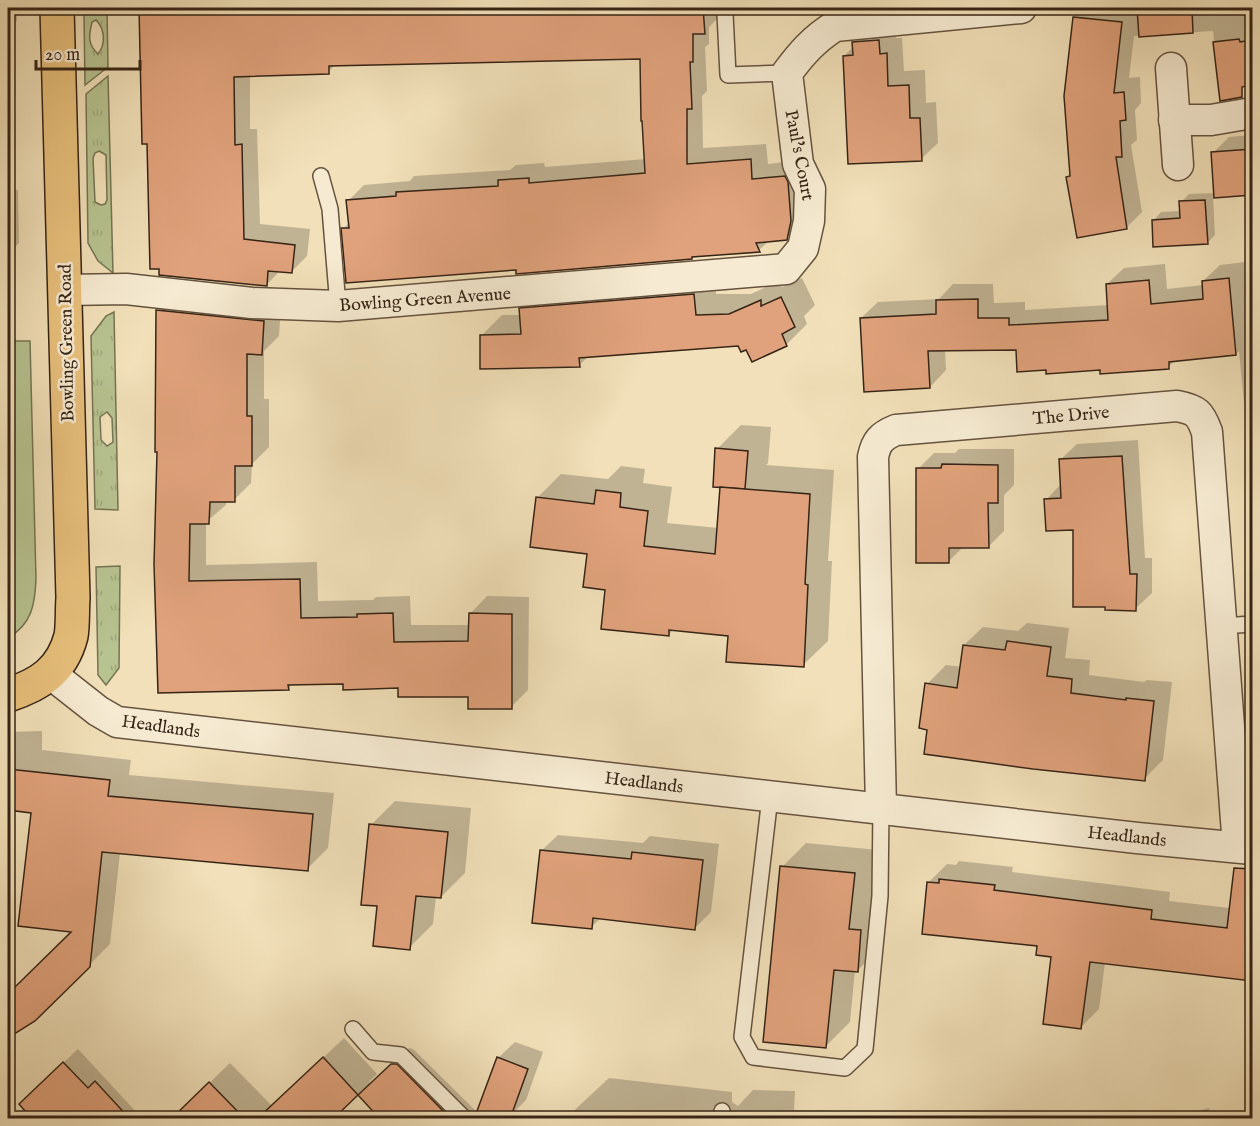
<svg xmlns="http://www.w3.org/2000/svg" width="1260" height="1126" font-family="'IM FELL English',serif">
<defs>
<pattern id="grass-tufts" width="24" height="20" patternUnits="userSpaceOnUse" patternTransform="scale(1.5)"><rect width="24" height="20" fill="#b7c391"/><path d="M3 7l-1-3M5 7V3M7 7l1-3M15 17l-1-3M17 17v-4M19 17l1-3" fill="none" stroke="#9ea77c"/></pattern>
</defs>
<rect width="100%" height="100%" fill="#f1e0b9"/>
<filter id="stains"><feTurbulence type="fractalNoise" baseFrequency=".00333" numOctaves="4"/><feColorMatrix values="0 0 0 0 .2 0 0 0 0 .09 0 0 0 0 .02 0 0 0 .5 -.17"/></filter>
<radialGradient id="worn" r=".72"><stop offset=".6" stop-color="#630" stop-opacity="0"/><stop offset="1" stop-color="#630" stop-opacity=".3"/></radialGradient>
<g fill="url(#grass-tufts)" stroke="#767454" stroke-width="1.5" fill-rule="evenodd">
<path d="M 87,8 L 107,8 L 108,67 L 85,85 L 84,14 ZM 96,20 C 105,29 106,44 98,54 C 87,44 89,35 92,22 Z"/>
<path d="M 108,76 L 113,273 L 98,261 L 88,243 L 86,94 ZM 99,151 L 106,155 L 107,200 L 105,204 L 101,205 L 95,202 L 93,158 L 95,153 Z"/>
<path d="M 114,312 L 118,510 L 95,509 L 91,336 L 106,316 ZM 107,412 L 112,418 L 113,442 L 107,446 L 101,440 L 100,417 Z"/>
<polygon points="120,566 119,668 106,685 98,675 96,567"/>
</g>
<path fill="#b7c391" stroke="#767454" stroke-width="1.5" d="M 8,341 L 30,341 L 36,579 C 35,604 32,624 8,638 Z"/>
<g fill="#0003">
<polygon points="8,8 17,8 17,21 8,31"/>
<polygon points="141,8 722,8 720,16 709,27 709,44 705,47 707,91 702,96 703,148 766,144 768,164 801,160 803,222 786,238 770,240 759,250 518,272 517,269 343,229 350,222 348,201 364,185 410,181 414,176 510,170 516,165 544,163 545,167 646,159 641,58 336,64 328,72 250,75 250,129 257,129 260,224 310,229 307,256 291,272 280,271 266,285 149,142 143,142"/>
<polygon points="733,8 793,8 736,13"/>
<polygon points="1080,8 1252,8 1252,78 1246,85 1220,88 1213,31 1134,36 1129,78 1140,77 1141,103 1135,110 1137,140 1131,145 1142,212 1126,228 1068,178 1072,174 1065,96 1075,13"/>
<polygon points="895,24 896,38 902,38 904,71 925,70 926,103 936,102 938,143 921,159 844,56 854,46 854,42 870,26"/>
<polygon points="1252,135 1252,194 1213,196 1215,235 1207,243 1154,220 1161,212 1181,211 1181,202 1189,194 1215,193 1213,153 1229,137"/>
<polygon points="8,190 18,190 19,243 8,254"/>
<polygon points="1245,262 1251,325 1252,324 1252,486 1239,351 1236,354 1176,360 1168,367 1101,369 1047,369 1017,349 945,350 946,370 930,387 861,318 878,302 939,299 953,284 993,284 994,303 1025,302 1025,310 1109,305 1107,284 1124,268 1165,264 1167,289 1204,285 1203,281 1220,265"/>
<polygon points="715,274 716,294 751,294 781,280 782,287 802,278 815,305 804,316 807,324 786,345 752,360 747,348 739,344 589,356 579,365 481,336 502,315 521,315 520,309 541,288"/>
<polygon points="175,293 281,304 279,336 264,351 264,399 269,399 269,447 252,464 251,483 234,500 226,500 226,505 206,522 206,565 317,562 318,601 373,600 376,597 410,596 411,625 470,625 470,614 487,596 529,597 528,690 511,707 469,696 344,682 293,684 288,689 159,691 158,310"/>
<polygon points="741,425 771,427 768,463 766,465 834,470 828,561 832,561 828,641 803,665 729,634 674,629 668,635 607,588 588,553 537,498 561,474 608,479 621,466 645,469 643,483 672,487 667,523 718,528 721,488 717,449"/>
<polygon points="1138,440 1145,558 1152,558 1152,593 1135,609 1074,528 1046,500 1061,484 1060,460 1077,444"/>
<polygon points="959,449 1014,449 1014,485 1004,495 1004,531 988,547 963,547 948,562 918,469 934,453 955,453"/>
<polygon points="1027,623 1069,628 1065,658 1090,660 1089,675 1144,682 1147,680 1172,682 1163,760 1144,779 929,728 927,684 946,665 962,667 964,645 983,627 1018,631"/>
<polygon points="42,731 42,750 131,760 129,775 334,793 328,848 307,869 120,853 110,944 54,1001 74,931 32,811 8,809 8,732"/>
<polygon points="395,801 471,808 465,873 441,897 436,896 433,924 409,948 379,905 371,825"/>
<polygon points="558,835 643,843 650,836 719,844 711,912 695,928 601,918 591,927 541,851"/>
<polygon points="806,843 878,850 881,947 857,971 855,970 850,1022 826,1046 782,867"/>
<polygon points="959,861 1013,867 1012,872 1170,892 1169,901 1238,909 1248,898 1252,899 1252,980 1105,962 1099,1009 1081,1027 1053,956 1038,945 929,882 947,864 956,865"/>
<polygon points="344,1038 377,1074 369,1082 371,1084 409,1048 413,1049 477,1112 470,1118 382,1118 358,1093 331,1118 173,1118 230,1063 272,1106"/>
<polygon points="515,1042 543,1052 526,1100 510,1116 498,1058"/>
<polygon points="78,1049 139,1115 135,1118 34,1118 45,1080"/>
<polygon points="609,1078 732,1092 732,1102 738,1106 753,1090 795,1091 794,1110 839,1111 839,1118 566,1118"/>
<polygon points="1209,1108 1212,1118 1179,1118 1182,1115"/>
</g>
<g fill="#e0a27c" stroke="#362416" stroke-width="1.5">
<polygon points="139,8 703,8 705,34 693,34 693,62 690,62 692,109 687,109 687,164 751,159 752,179 785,176 788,182 791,221 787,240 756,243 760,252 692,257 692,259 516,274 516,270 346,283 341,228 349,228 346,200 396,196 396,192 498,186 498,180 529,178 529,183 645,173 642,121 641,121 640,59 329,66 329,74 234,77 235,145 242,144 244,239 295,245 292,273 268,271 267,286 159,275 159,269 150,269 147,144 142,144"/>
<polygon points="1137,8 1192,8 1193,33 1139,37"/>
<polygon points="1073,17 1122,22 1114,93 1124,92 1126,120 1120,121 1122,157 1116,157 1127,229 1077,238 1066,177 1070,176 1064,96"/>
<polygon points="1239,39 1240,42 1252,40 1252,79 1246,80 1246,86 1242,87 1242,97 1220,101 1213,42"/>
<polygon points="879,40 880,54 887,53 888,86 909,85 910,118 920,118 922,161 848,164 843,56 853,55 852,42"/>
<polygon points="1252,149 1252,195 1214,198 1211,152"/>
<polygon points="1205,200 1208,244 1153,247 1152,220 1180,218 1179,201"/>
<polygon points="1229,278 1236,355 1169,362 1169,369 1100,374 1100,370 1046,374 1046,370 1017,372 1016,350 928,351 930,388 864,392 860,318 936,314 936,300 978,299 978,318 1009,318 1009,325 1108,320 1106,284 1149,280 1151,304 1203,299 1202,281"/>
<polygon points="694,294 696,315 729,314 761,300 761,306 781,297 795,327 782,334 787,346 752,362 746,350 741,352 738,346 579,358 580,367 480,369 480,335 521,334 519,308"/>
<polygon points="156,310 264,321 262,355 247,354 247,416 252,416 252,466 235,466 235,502 210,502 209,524 190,524 189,581 300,579 301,618 357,617 357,614 393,613 394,642 468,641 469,613 512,614 512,709 468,709 468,697 398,697 398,688 343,690 343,684 288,685 289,690 158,693 154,564 157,452 155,452"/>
<polygon points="715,448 748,451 745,489 713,487"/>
<polygon points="1122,456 1130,574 1137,574 1136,611 1105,610 1105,607 1073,607 1073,530 1046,531 1044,499 1061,498 1059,459"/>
<polygon points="942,464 998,465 998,503 988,503 989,548 949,548 949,563 916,563 916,468 941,468"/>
<polygon points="720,487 810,494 805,584 808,585 804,667 726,662 728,636 669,630 669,636 601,629 605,590 583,587 587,554 530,547 536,497 594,504 596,490 621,493 620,507 648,511 644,546 715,554"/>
<polygon points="1007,641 1051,647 1047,676 1072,679 1071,693 1126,700 1126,698 1154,701 1145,781 1033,769 924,754 927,730 919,728 925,683 957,688 963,645 1005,650"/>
<polygon points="8,769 110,780 108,796 313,814 308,871 102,852 90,967 35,1021 8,1038 8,991 15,987 71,932 18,926 31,813 8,810"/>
<polygon points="369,824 448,832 441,898 416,896 410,950 373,946 377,906 361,905"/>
<polygon points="540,850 631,859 632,852 703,860 695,930 593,918 592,929 532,923"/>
<polygon points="780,866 855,873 849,929 861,930 858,972 834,970 826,1048 763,1042"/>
<polygon points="1234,868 1252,869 1252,981 1090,962 1081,1029 1043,1024 1051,957 1036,955 1037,946 922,934 927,882 939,883 939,879 995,885 994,890 1152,910 1151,919 1227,928"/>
<polygon points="323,1057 358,1095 333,1119 257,1119"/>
<polygon points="497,1057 528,1069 510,1119 474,1119"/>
<polygon points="63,1062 88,1088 95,1081 130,1119 32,1119 19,1104"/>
<polygon points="391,1064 397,1064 451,1119 380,1119 358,1095"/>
<polygon points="209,1082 245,1119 171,1119"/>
</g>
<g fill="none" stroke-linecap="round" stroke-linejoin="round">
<g stroke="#65533f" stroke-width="18">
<g id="lane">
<polyline points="725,14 728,75 787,73"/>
<polyline points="321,176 330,209 338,306"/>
<polyline points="1222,626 1252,624"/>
<polyline points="770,797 742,1037 753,1057 845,1068 865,1049 880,896 881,808"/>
<polyline points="353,1029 373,1052 401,1055 464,1118"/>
<polyline points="721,1118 722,1111"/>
</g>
</g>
<g stroke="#65533f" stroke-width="33">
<g id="street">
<polyline points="1171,68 1178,165"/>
<polyline points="1174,120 1211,120 1252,113"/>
<path d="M 65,290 L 126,289 L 252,303 L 338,306 L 786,269 L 803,248 L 809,221 L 810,189 L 798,164 L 787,73 C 801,54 814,39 835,26 L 1021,8"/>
<polyline points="51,674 98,711 117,722 1137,838 1252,849"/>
<path d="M 881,808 L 873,457 C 876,442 881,436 896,430 L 1177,406 C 1197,410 1200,413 1207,432 L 1238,847"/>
</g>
</g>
<g stroke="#362416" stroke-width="36">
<path id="primary" d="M 8,695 C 39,685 62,671 71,636 C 73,625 72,610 73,598 L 57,8"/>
</g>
<use href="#lane" stroke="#f6ebd2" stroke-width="15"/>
<use href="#street" stroke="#f6ebd2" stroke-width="30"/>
<use href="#primary" stroke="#e8c07c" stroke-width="33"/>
</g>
<g text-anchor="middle" stroke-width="5" stroke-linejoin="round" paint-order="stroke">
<g font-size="18" fill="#362416" stroke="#f6ebd2">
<text transform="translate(800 155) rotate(79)" y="6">Paul's Court</text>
<text transform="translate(425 299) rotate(-4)" y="6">Bowling Green Avenue</text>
<text transform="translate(66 343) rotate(-91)" y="6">Bowling Green Road</text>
<text transform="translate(1071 415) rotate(-5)" y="6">The Drive</text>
<text transform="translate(161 726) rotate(8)" y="6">Headlands</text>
<text transform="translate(644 782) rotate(7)" y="6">Headlands</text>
<text transform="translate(1127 836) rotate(6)" y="6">Headlands</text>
</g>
</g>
<rect width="1260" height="1126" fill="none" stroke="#f1e0b9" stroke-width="30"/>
<rect x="9" y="9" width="1242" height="1108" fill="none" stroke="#362416" stroke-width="3"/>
<rect x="15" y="15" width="1230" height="1096" fill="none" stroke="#362416" stroke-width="1.5"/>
<path d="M36 60v9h104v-9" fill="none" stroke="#362416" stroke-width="3"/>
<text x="45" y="60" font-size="18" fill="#362416" stroke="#f6ebd2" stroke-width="4.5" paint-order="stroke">20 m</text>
<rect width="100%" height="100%" filter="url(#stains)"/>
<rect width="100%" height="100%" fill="url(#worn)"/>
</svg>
